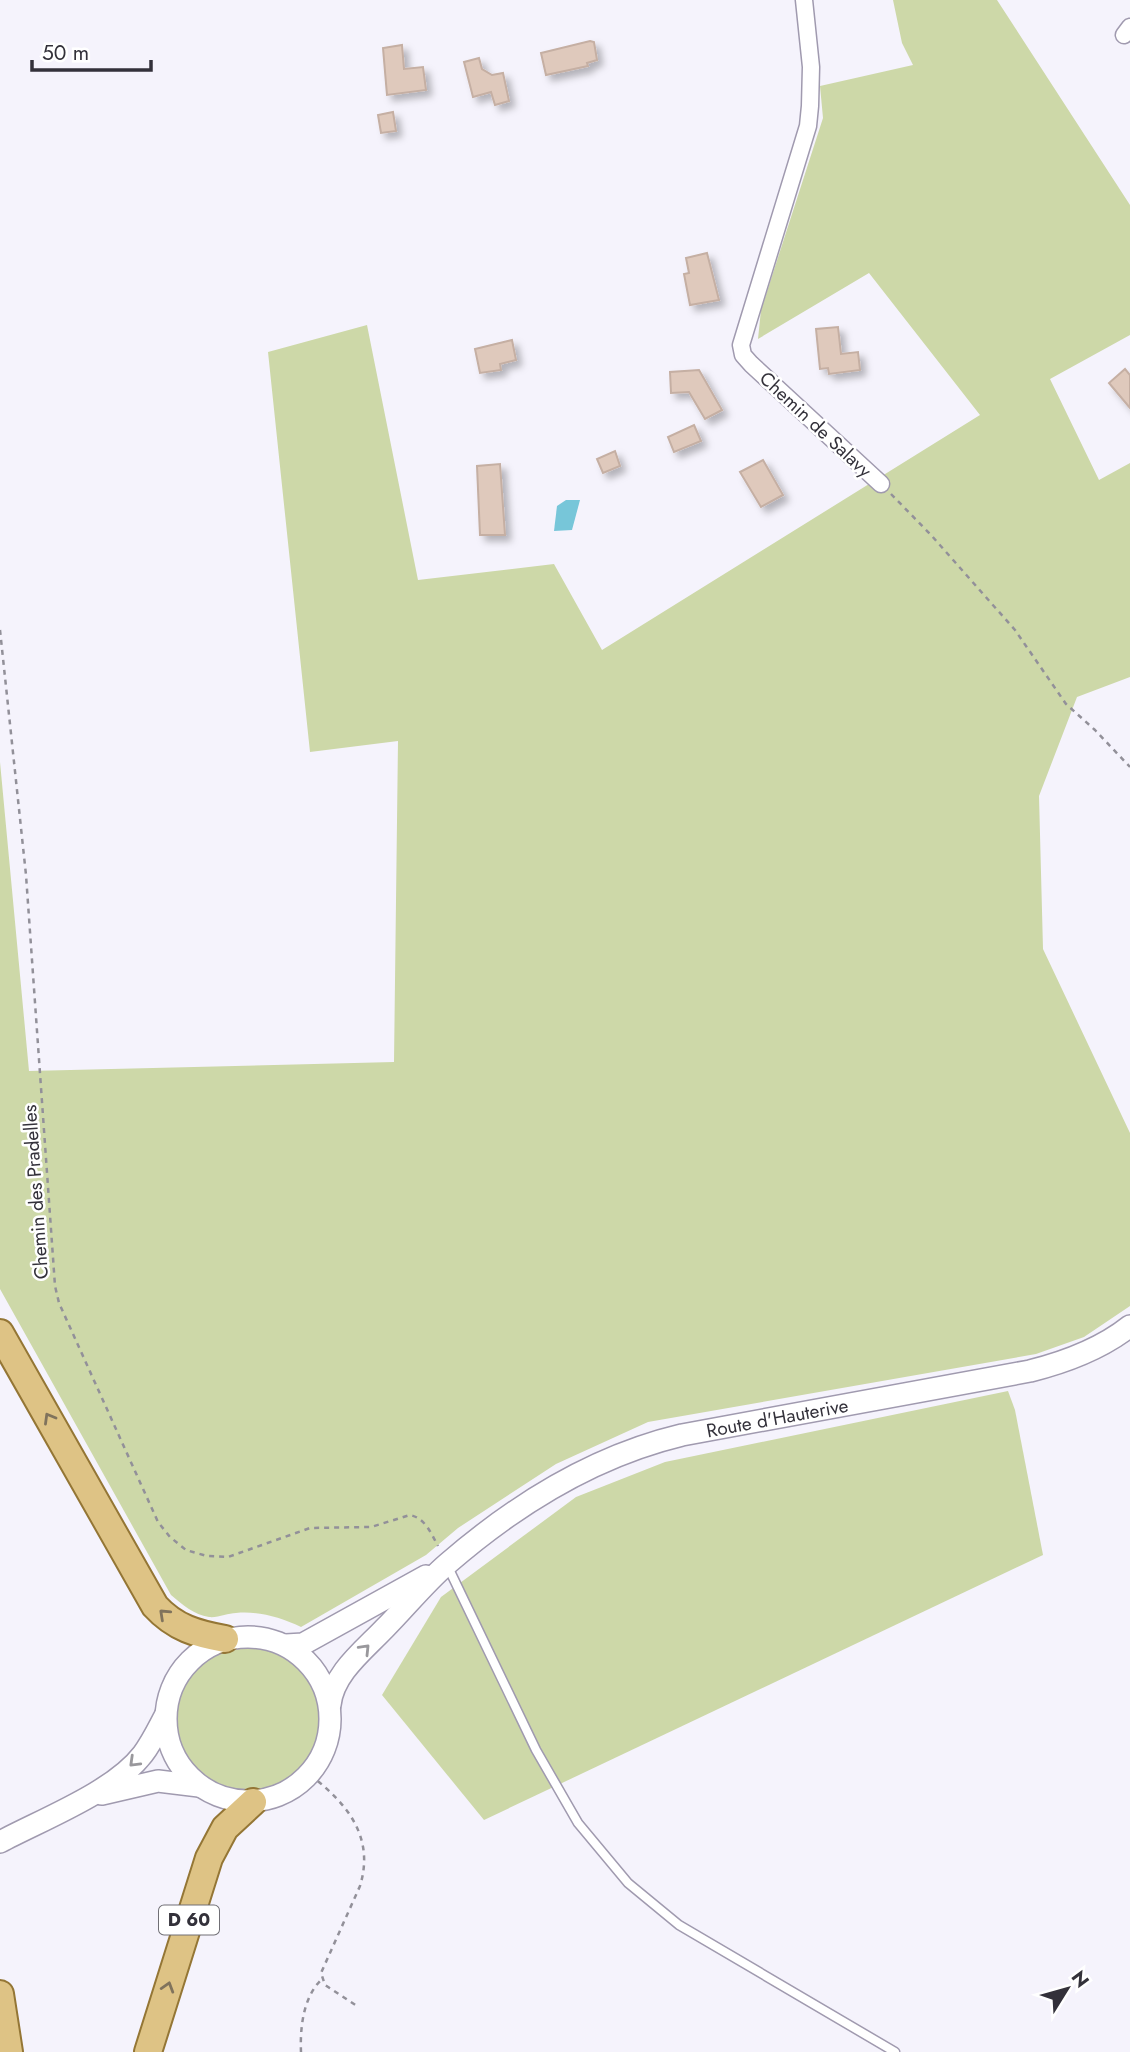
<svg xmlns="http://www.w3.org/2000/svg" width="1130" height="2052" font-family="Jost,sans-serif">
<defs>
<filter id="shadow"><feDropShadow dx="5.5" dy="5.5" stdDeviation="3.5" flood-color="#0004"/></filter>
</defs>
<rect width="100%" height="100%" fill="#f5f3fc"/>
<g fill="#cdd8a8">
<path d="M 893,0 L 997,0 L 1130,205 L 1130,335 L 1050,379 L 1099,480 L 1130,463 L 1130,677 L 1077,697 L 1039,796 L 1043,949 L 1130,1133 L 1130,1306 L 1084,1337 L 1036,1354 L 648,1422 L 556,1464 L 458,1528 L 426,1555 L 301,1627 C 280,1617 259,1611 236,1613 C 228,1613 218,1618 209,1617 C 194,1615 182,1604 171,1595 L 0,1289 L 0,762 L 29,1071 L 394,1062 L 398,741 L 310,752 L 268,352 L 367,325 L 418,580 L 554,564 L 602,650 L 980,415 L 869,273 L 758,339 L 761,310 L 823,118 L 820,86 L 913,65 L 902,43 Z"/>
<polygon points="1008,1391 1015,1410 1043,1555 484,1820 382,1695 441,1597 576,1497 665,1462"/>
<circle cx="248" cy="1719" r="71"/>
</g>
<polygon fill="#77c6d9" points="566,500 580,500 572,530 554,531 557,506"/>
<g fill="#dfc9bc" stroke="#c5afa3" stroke-width="2" filter="url(#shadow)">
<polygon points="590,41 594,42 597,60 587,63 588,66 546,75 541,53"/>
<polygon points="402,45 404,69 423,67 426,90 387,95 383,48"/>
<polygon points="479,58 482,69 492,75 503,73 509,101 495,105 491,92 473,97 464,62"/>
<polygon points="393,112 396,131 381,133 378,115"/>
<polygon points="707,253 719,300 690,305 684,274 689,273 686,258"/>
<polygon points="838,327 841,354 858,352 860,370 829,374 828,368 820,369 816,329"/>
<polygon points="512,340 516,360 500,364 501,370 480,373 475,349"/>
<polygon points="1125,369 1130,375 1130,408 1109,383"/>
<polygon points="699,370 722,410 705,419 689,392 671,393 670,372"/>
<polygon points="694,425 701,441 674,452 668,437"/>
<polygon points="615,451 620,466 603,473 597,459"/>
<polygon points="763,460 783,495 761,507 740,472"/>
<polygon points="500,464 505,535 480,535 477,466"/>
</g>
<g fill="none" stroke-linecap="round" stroke-linejoin="round">
<g stroke="#a09aaf" stroke-width="11">
<polyline id="service" points="448,1567 536,1750 578,1823 628,1883 679,1925 895,2052"/>
</g>
<g stroke="#a09aaf" stroke-width="19">
<g id="minor">
<polyline points="804,0 811,67 810,106 808,126 741,345 743,355 751,364 881,484"/>
<polyline points="1124,35 1130,27"/>
</g>
</g>
<g stroke="#a09aaf" stroke-width="24">
<g id="tertiary">
<circle cx="248" cy="1719" r="82"/>
<polyline points="286,1645 303,1644 426,1576"/>
<path id="s1" d="M 330,1705 C 333,1674 363,1651 384,1629 C 405,1608 424,1584 447,1564 C 515,1505 594,1456 682,1435 L 1030,1371 C 1066,1362 1101,1349 1130,1326"/>
<polyline points="102,1794 158,1781 199,1786"/>
<path d="M 0,1842 C 43,1819 114,1792 143,1754 C 152,1742 158,1729 165,1716"/>
</g>
</g>
<g stroke="#947635" stroke-width="30">
<g id="primary">
<path d="M 0,1333 L 155,1606 C 175,1628 197,1634 225,1639"/>
<polyline points="0,1994 9,2052"/>
<polyline points="148,2052 209,1858 225,1828 253,1802"/>
</g>
</g>
<g stroke="#929099" stroke-width="2.5" stroke-dasharray="5 5" stroke-linecap="butt">
<polyline points="891,494 931,535 1015,630 1066,704 1095,730 1130,767"/>
<path d="M 0,630 L 26,875 L 55,1286 L 59,1303 L 158,1522 L 170,1537 L 186,1550 L 207,1556 L 228,1557 L 310,1528 L 371,1527 L 410,1515 C 425,1518 431,1533 438,1546"/>
<path d="M 310,1775 C 347,1803 375,1837 360,1886 L 321,1973 L 325,1985 L 357,2006"/>
<path d="M 301,2052 C 300,2028 303,1998 321,1980"/>
</g>
<use href="#service" stroke="#fff" stroke-width="8"/>
<use href="#minor" stroke="#fff" stroke-width="16"/>
<use href="#tertiary" stroke="#fff" stroke-width="21"/>
<use href="#primary" stroke="#dec385" stroke-width="26"/>
</g>
<defs><path id="oneway-chevron" d="M-2-3.5L2.5 0L-2 3.5" fill="none" stroke-width="1.6" stroke-linecap="round" stroke-linejoin="round" transform="scale(1.75)"/></defs>
<g stroke="#80735c">
<use href="#oneway-chevron" transform="translate(49 1418) rotate(-120)"/>
<use href="#oneway-chevron" transform="translate(164 1614) rotate(-137)"/>
<use href="#oneway-chevron" transform="translate(168 1987) rotate(-73)"/>
</g>
<g stroke="#99989c">
<use href="#oneway-chevron" transform="translate(365 1649) rotate(-46)"/>
<use href="#oneway-chevron" transform="translate(134 1762) rotate(136)"/>
</g>
<g text-anchor="middle" stroke-width="5" stroke-linejoin="round" paint-order="stroke">
<rect fill="#fff" stroke="#706f75" stroke-width="2" x="159" y="1905.5" width="60" height="29" rx="5"/>
<g font-size="18" font-weight="bold" fill="#33313a">
<text x="189" y="1926">D 60</text>
</g>
<g font-size="19" fill="#33313a" stroke="#fff">
<text transform="translate(816 424) rotate(43)" y="7">Chemin de Salavy</text>
<text transform="translate(35 1192) rotate(-94)" y="7">Chemin des Pradelles</text>
<text dy="7" stroke="none"><textPath href="#s1" startOffset="553">Route d'Hauterive</textPath></text>
</g>
</g>
<g transform="translate(1067 1989) rotate(53)" stroke="#ffffff" stroke-width="5" paint-order="stroke">
<path d="M0-5L12 26L0 18L-12 26Z" fill="#33313a"/>
<text y="-10" font-size="19" font-weight="bold" text-anchor="middle" fill="#33313a">N</text>
</g>
<path d="M32 60v10h119v-10" fill="none" stroke="#33313a" stroke-width="3.5"/>
<text x="42" y="60" font-size="21" fill="#33313a" stroke="#ffffff" stroke-width="5" paint-order="stroke">50 m</text>
</svg>
